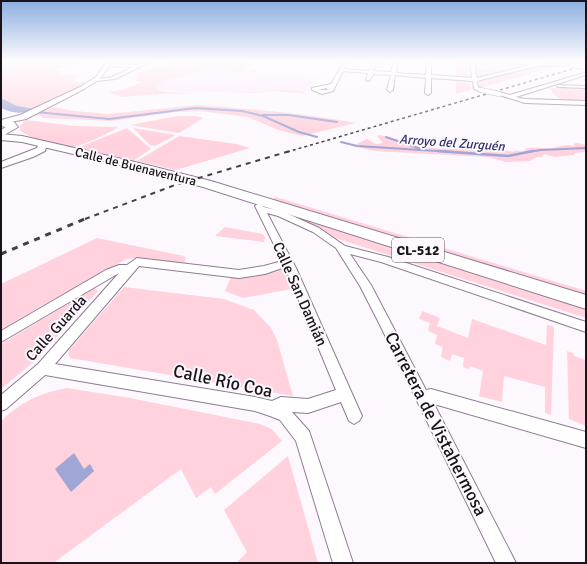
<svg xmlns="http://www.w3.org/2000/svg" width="587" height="564" font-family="Signika,sans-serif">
<rect width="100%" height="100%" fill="#fcf8fd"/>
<polygon fill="#fbe5ff" points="216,67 233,72 317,78 307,92 274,90 255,92 182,92 158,89 155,86 156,83"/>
<g fill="#ffd2dd">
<polygon points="10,61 82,61 53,70 64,72 58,74 81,75 70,82 88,82 35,109 17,106 1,98 1,62"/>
<path d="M 176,61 L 238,61 L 254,65 L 242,71 L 244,72 L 254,69 L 259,72 L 257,74 L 233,72 L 216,67 L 157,83 L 155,86 C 156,87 157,89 159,90 C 172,95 237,93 254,92 C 267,91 296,87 308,94 L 274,91 L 256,93 L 160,94 L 122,97 L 109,92 L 125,89 L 142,82 L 135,80 L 138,77 L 137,73 L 161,67 Z"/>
<polygon points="456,61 468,61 470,79 456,78"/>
<polygon points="479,62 529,64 530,65 514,69 483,67"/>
<polygon points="544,64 562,65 480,88 479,82"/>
<polygon points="477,68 510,69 479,78"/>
<polygon points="456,80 470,81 471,90 456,94"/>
<polygon points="548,88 586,89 586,102 561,101"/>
<path d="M 197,105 C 250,109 304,113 356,123 L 302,136 L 278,130 L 248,117 L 200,111 L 175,112 L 112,121 L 42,118 L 42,116 L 33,115 L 54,107 L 74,111 L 108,114 Z"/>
<polygon points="177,116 196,116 203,118 179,133 130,125"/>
<path d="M 26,120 L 75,126 L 118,127 L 112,131 C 104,135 80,147 72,147 C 61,148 27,138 20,130 L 20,126 Z"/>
<polygon points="127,128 151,149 134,160 77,148"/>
<polygon points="133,128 176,135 155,146 150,145"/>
<path d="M 380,135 L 430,148 L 470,149 L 477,146 L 483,150 L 498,149 L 514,152 L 513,151 L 526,151 L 525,149 C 535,146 547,150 557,147 C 563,145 568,145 575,146 L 573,144 L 577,143 L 586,145 L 586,152 L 575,153 L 574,155 L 555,157 L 544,154 L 542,157 L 537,157 L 530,161 L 506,162 L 488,157 L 375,151 L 353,146 L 367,139 L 376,144 L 383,143 L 377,136 Z"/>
<polygon points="179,136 236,144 250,148 176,170 137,161"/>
<polygon points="276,197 586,291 586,297 274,201 273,199"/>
<polygon points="287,212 586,307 586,318 335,238 286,214"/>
<polygon points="225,227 263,234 266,239 264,239 265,242 215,236"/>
<polygon points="97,238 184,256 186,258 184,263 137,258 127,259 43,305 1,330 1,284"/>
<polygon points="288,268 296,288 243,298 225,291 231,277 245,277"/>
<polygon points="124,287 224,299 254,310 271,328 277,340 293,396 70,358 68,354 70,349"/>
<polygon points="95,288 98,291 36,360 1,389 1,344"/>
<polygon points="422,311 440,318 437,326 468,338 472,319 546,345 547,325 554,327 551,415 545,413 545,387 504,376 502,402 479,396 483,371 470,366 469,369 463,367 464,358 452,354 450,361 441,357 443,347 435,344 437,335 428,331 430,323 419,319"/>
<polygon points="567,351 573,353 574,356 586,360 586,426 569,419"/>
<path d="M 67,388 L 130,398 L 260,424 L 272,429 L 282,441 L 215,494 L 211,487 L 196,498 L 181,469 L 56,561 L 56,563 L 1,563 L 1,421 C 21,402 40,393 67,388 Z"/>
<polygon points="288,456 318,563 236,563 247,552 224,510"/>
</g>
<g fill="#a0a6d5">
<path d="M 1,98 L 17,106 L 35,109 C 23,114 13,114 1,108 Z"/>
<polygon points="74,453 84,469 90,464 94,471 71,492 55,469"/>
</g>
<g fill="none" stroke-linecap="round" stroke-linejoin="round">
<g stroke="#a0a6d5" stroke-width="2">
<polyline points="36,112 109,119 195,108 242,111 263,116 299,132 317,137"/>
<polyline points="263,115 288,115 337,122"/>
<polyline points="386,137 421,149"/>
<polyline points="341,142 357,146 453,152"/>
<polyline points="528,152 541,150 586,148"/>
</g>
<polyline stroke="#a0a6d5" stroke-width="2.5" points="438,151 508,156 533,151"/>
<g stroke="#8f7c93" stroke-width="2">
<g id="minor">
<polygon points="147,61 152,61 115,79 95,81 93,80 112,77 133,67 108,66 106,64 138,65"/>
<path d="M 345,61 L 349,61 L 344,69 L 369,71 L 373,61 L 377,61 L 373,71 L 391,72 L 394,61 L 398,61 L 396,73 L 426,75 L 427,61 L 431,61 L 431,75 L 472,78 L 470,61 L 474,61 L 477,78 L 531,65 L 477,61 L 542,62 L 573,65 L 571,66 L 540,65 L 477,81 L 478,87 L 484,90 L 481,92 L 474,89 L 473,81 L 431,78 L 431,93 L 428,95 L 425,93 L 426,78 L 395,75 L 393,90 L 390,92 L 387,90 L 391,75 L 373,74 L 370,80 L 368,81 L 366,80 L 368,73 L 343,71 L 333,91 L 322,94 L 312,90 L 312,88 L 331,84 ZM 326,88 L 328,90 L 318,90 Z"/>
<polygon points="584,73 586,73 586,75 516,97 525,99 586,101 586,105 525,103 496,94 499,92 510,95"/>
<polygon points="556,85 586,86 586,88 558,87"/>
<path d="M 259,203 L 264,207 L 284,212 L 319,228 L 345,246 L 388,257 L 586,322 L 586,332 L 381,262 L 350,254 L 371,285 L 426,390 L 431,389 L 586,432 L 586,448 L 434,404 L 516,563 L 496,563 L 379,323 L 360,286 L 336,248 L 313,232 L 278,216 L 267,213 L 296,268 L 362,416 L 359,421 L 354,424 L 349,421 L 341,402 L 308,413 L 292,412 L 309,431 L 353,563 L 333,563 L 296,441 L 280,420 L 270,416 L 255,411 L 45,375 L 6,409 L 1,411 L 1,395 L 38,364 L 119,273 L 1,342 L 1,331 L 106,270 L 119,265 L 127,265 L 137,258 L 239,270 L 264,266 L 282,261 L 255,206 ZM 139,266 L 239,278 L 265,274 L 285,267 L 336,390 L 308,399 L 281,397 L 272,401 L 255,397 L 55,364 Z"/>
</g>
</g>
<g stroke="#8f7c93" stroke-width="2">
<g id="secondary">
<polygon points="107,61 113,61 100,79 84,89 26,119 1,124 1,120 20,115 80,87 96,77"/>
<polygon points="42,141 47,144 45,151 33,157 1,168 1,162 37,148 39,142"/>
</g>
</g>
<g stroke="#8f7c93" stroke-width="2">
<polygon id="primary" points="1,134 22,136 131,161 211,181 586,295 586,309 203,187 129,167 22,142 1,140"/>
</g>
<g stroke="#8f7c93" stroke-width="2">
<g id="trunk">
<polygon points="1,61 7,61 1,63"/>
<polygon points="1,120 14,122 18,127 1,137 1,130 6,127 1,126"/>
</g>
</g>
<use href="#minor" fill="#fff" fill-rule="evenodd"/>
<use href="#secondary" fill="#fff" fill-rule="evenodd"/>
<use href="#primary" fill="#fff" fill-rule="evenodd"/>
<use href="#trunk" fill="#fff" fill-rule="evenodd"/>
<polyline stroke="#453f47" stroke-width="1.5" stroke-dasharray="3 3" stroke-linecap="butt" points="287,152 586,65"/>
<polyline stroke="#453f47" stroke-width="2" stroke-dasharray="5 5" stroke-linecap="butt" points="85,219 175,185 290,151"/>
<polyline stroke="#453f47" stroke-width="3" stroke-dasharray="6 6" stroke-linecap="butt" points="1,254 87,218"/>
<g stroke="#8f7c93" stroke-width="5.5" stroke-linecap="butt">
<g id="minor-bridge">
<polyline points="571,65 586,67"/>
<polyline points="481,90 499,94"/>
</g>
</g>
<use href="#minor-bridge" stroke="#fff" stroke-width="4.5"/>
</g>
<linearGradient id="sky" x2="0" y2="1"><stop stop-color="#8baee0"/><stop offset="0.44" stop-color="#fefcfe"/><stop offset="1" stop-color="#fefcfe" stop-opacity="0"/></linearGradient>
<rect width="587" height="140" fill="url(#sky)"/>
<g text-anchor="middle" stroke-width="4" stroke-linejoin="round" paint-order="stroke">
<g font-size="13" font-style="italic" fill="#2f306a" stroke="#fcf8fd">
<text transform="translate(452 142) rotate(4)" y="5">Arroyo del Zurguén</text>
</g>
<g font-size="13" fill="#1a131c" stroke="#fcf8fd">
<text transform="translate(136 166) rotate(14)" y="5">Calle de Buenaventura</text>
</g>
<rect fill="#fcf8fd" stroke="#5e5860" stroke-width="1" x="392" y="238" width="52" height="24" rx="3"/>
<g font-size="14" font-weight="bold" fill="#1a131c">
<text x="418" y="255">CL-512</text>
</g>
<g font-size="15" fill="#1a131c" stroke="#fcf8fd">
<text transform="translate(300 294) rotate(66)" y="5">Calle San Damián</text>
<text transform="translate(56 328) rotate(-48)" y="5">Calle Guarda</text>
</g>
<g font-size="18" fill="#1a131c" stroke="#fcf8fd">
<text transform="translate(223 381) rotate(12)" y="6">Calle Río Coa</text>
<text transform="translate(436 424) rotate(63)" y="6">Carretera de Vistahermosa</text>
</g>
</g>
<rect width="587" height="564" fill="none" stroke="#1a131c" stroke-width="4"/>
</svg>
